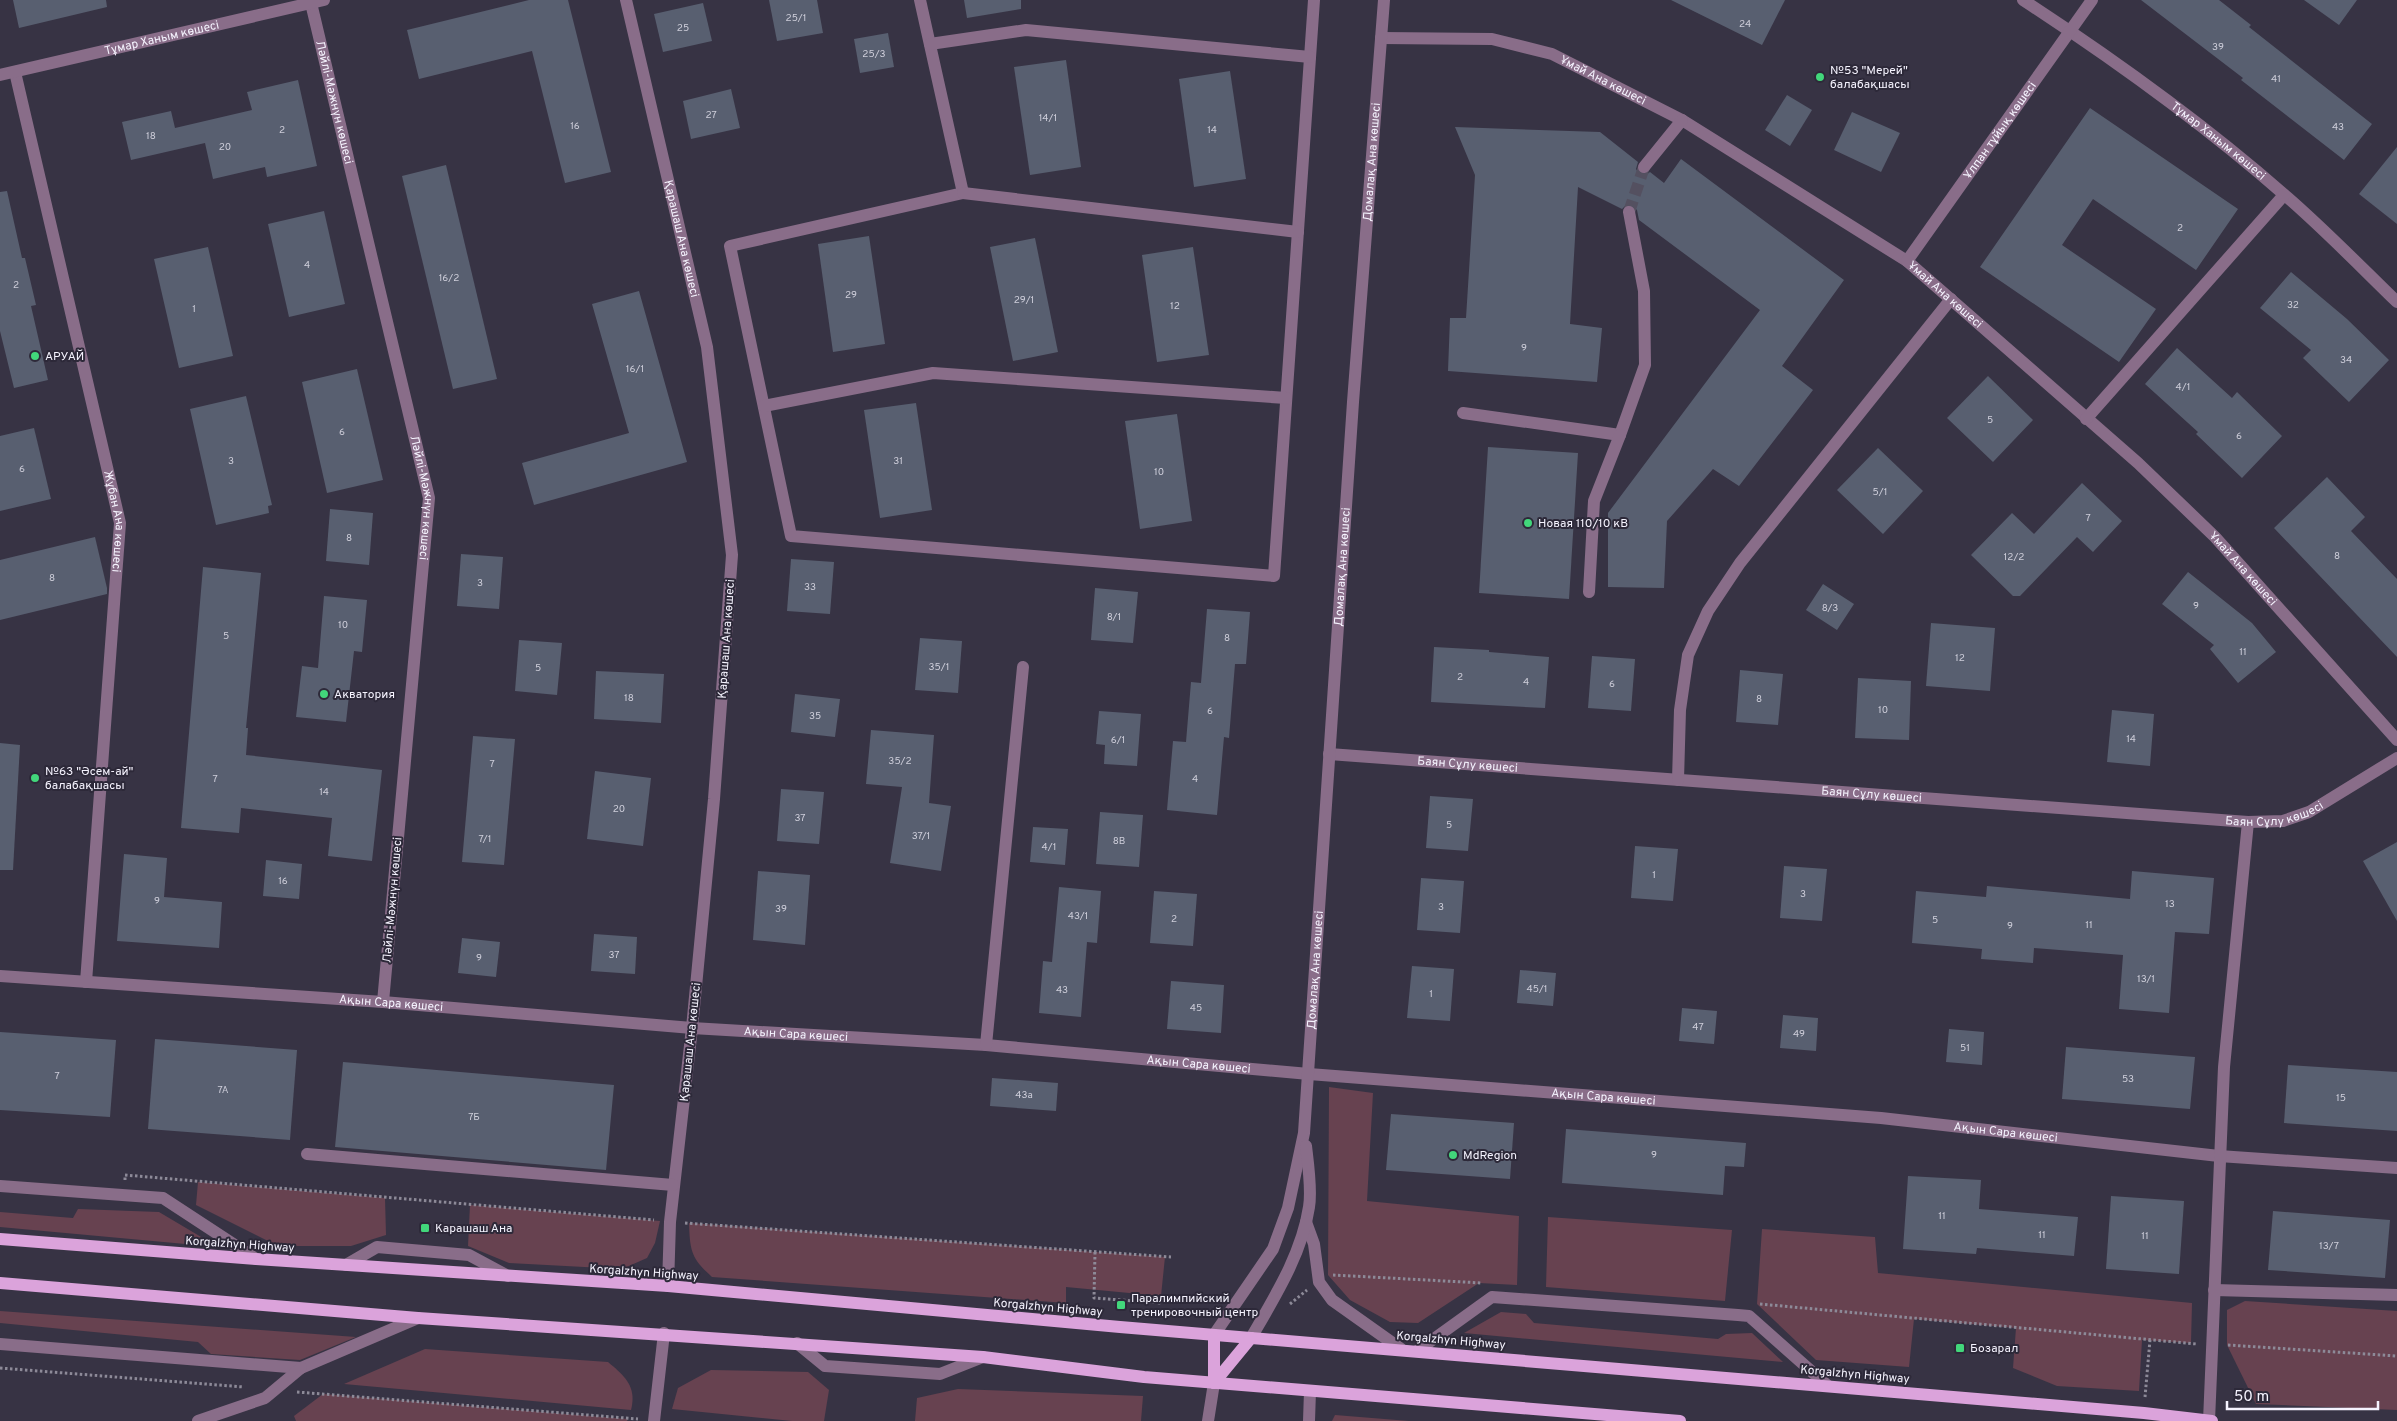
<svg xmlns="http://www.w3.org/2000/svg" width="2397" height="1421" font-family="Overpass,sans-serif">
<rect width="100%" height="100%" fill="#373344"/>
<g fill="#674250">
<polygon points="1329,1087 1373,1093 1367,1201 1519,1216 1517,1285 1479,1283 1418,1323 1390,1322 1350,1300 1328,1275"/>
<polygon points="198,1182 385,1198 386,1235 351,1246 278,1246 196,1205"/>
<polygon points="470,1205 660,1221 655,1243 647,1258 622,1269 509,1263 468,1246"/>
<polygon points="78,1209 159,1212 218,1247 0,1227 0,1212 73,1218"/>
<polygon points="1548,1217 1732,1230 1725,1301 1546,1287"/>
<path d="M 689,1223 L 1165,1257 L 1161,1296 L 1066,1287 L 1066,1303 L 712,1277 C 691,1258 690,1251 689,1223 Z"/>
<polygon points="1762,1229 1875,1237 1878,1273 2192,1303 2191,1343 2142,1340 2139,1391 2057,1386 2013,1368 2016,1328 1914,1319 1909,1367 1816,1360 1757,1304"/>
<polygon points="2245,1301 2397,1311 2397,1410 2256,1404 2227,1345 2227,1310"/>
<polygon points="0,1311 356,1337 300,1360 211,1354 198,1342 0,1323"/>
<polygon points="1501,1312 1526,1314 1534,1323 1718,1339 1726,1334 1752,1333 1783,1362 1464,1333"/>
<path d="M 425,1349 L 608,1362 C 625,1376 637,1387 631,1410 L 344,1384 Z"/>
<polygon points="711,1370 808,1372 829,1390 824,1421 792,1421 672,1409 678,1388"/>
<polygon points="958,1389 1143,1396 1141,1421 915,1421 917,1398"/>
<polygon points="323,1394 628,1419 627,1421 296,1421 294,1416"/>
<polygon points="1335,1415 1409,1421 1332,1421"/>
</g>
<g fill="#585f70">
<polygon points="13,0 106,0 107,7 19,28"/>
<polygon points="529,0 568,0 611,172 565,183 532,51 419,79 407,30"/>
<polygon points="769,0 817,0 823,33 777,41"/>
<polygon points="964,0 1021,0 1021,9 967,18"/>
<polygon points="1671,0 1785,0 1762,45"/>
<polygon points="2141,0 2219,0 2251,25 2249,27 2372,124 2344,160 2241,80 2243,78"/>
<polygon points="2304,0 2357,0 2339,25"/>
<polygon points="703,3 712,41 663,52 654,14"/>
<polygon points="888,33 894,67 860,73 854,39"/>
<polygon points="1066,60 1081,167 1030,175 1014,67"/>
<polygon points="1230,71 1246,179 1194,187 1179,79"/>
<polygon points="298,80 317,166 267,177 265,167 213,179 205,143 131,160 122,122 171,111 175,128 252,110 247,92"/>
<polygon points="731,89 740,128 691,139 683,101"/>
<polygon points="1787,95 1812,110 1790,146 1765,130"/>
<polygon points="2090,108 2238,209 2196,270 2093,199 2062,245 2156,309 2119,362 1980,267"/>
<polygon points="1852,112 1900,133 1881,172 1834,150"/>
<polygon points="1455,127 1600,132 1638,162 1636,169 1639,174 1646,175 1650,172 1664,183 1681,159 1844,280 1782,366 1813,390 1739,486 1713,469 1667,521 1664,588 1608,587 1608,513 1760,310 1639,220 1637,210 1632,205 1627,204 1622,209 1578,187 1570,324 1602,328 1597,382 1448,371 1450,318 1466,318 1475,175"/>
<polygon points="2397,147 2397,224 2359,194"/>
<polygon points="446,165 497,379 453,389 402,176"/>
<polygon points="7,191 22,258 25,258 36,305 31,306 48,380 14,388 0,331 0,192"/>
<polygon points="324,211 345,304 289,317 268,224"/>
<polygon points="869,236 885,344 833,352 818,244"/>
<polygon points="1035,238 1058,352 1013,361 990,247"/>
<polygon points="208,247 233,356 179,368 154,259"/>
<polygon points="1193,247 1209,355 1157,362 1142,255"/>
<polygon points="2291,272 2347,319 2389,360 2349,402 2303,358 2311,350 2260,308"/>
<polygon points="639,291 687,462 534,505 522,463 629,433 592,304"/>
<polygon points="2177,348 2232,398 2237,392 2282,436 2242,478 2196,434 2198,432 2145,384"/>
<polygon points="357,369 383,480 327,493 302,382"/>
<polygon points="1988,376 2033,420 1993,462 1947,418"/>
<polygon points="246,396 272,505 268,506 269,513 216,525 190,409"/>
<polygon points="916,403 932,510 880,518 864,410"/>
<polygon points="1177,414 1192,521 1140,529 1125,421"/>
<polygon points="34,428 51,499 0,511 0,436"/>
<polygon points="1488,447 1578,453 1569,599 1479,593"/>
<polygon points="1878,448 1923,491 1883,534 1837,490"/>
<polygon points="2327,477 2365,517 2351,531 2397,579 2397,657 2274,528"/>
<polygon points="2082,483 2122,521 2093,552 2077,537 2020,596 2013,596 1971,555 2012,513 2034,534"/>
<polygon points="330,509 373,513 369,565 326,561"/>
<polygon points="95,537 107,588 107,594 0,620 0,560"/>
<polygon points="461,554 503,557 499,609 457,606"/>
<polygon points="791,559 834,562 830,614 787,611"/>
<polygon points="203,567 261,573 246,728 248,728 246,755 382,770 372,861 328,856 332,818 241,808 239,833 181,828"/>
<polygon points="2188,572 2252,623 2276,652 2238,683 2210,649 2214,645 2162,604"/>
<polygon points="1823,584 1854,604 1837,630 1806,610"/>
<polygon points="1095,588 1138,592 1133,643 1091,640"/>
<polygon points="324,596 367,600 362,652 354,651 346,722 296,717 302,666 318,668"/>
<polygon points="1207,609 1250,612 1246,664 1235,664 1229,738 1224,737 1217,815 1167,810 1173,741 1186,742 1191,682 1201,683"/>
<polygon points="1931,623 1995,628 1990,691 1926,686"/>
<polygon points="920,638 962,641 958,693 915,690"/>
<polygon points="519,640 562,643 557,695 515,691"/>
<polygon points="1434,647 1489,650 1489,652 1549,657 1545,708 1431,702"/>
<polygon points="1592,656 1635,659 1631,711 1588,708"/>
<polygon points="1740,670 1783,674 1778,725 1736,722"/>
<polygon points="596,671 664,674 661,723 594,719"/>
<polygon points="1858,678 1911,681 1909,740 1855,738"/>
<polygon points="795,694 840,699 835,737 791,732"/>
<polygon points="2112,710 2154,714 2150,766 2107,762"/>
<polygon points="1099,711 1141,714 1137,766 1104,764 1105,745 1096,744"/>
<polygon points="871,730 934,735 929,803 951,806 941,871 890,863 902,787 866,784"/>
<polygon points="473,736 515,739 504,865 462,862"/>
<polygon points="0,743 20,745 13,870 0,870"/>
<polygon points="595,771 651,778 643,846 587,839"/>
<polygon points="781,789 824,792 819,844 777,841"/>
<polygon points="1430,796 1473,799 1468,851 1426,848"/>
<polygon points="1100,812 1143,815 1139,867 1096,864"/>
<polygon points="1033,827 1068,829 1065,865 1030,862"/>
<polygon points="2397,842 2397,921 2363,861"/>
<polygon points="1635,846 1678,849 1673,901 1631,898"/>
<polygon points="124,854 167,858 164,897 222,902 219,948 117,941"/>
<polygon points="266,860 302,864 299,899 263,896"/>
<polygon points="1784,866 1827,869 1822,921 1780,918"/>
<polygon points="758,871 810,875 805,945 753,940"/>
<polygon points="2132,871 2214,878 2209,934 2175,932 2169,1013 2119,1009 2123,955 2034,948 2033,963 1981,959 1982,949 1912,943 1916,891 1986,897 1987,886 2130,899"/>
<polygon points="1421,878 1464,881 1460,933 1417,930"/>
<polygon points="1059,887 1101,891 1097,943 1087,942 1081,1017 1039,1013 1043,961 1052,962"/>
<polygon points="1154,891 1197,894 1193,946 1150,943"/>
<polygon points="594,934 637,937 635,974 591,971"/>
<polygon points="462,938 500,942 496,977 458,973"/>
<polygon points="1412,966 1454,969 1450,1021 1407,1018"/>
<polygon points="1520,970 1556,973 1553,1006 1517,1003"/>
<polygon points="1171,981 1224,985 1221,1033 1167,1029"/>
<polygon points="1682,1008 1717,1011 1714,1044 1679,1041"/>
<polygon points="1783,1015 1818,1018 1816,1051 1780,1048"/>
<polygon points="1949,1029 1984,1032 1982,1065 1946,1062"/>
<polygon points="0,1032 116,1040 110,1117 0,1110"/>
<polygon points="155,1039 297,1050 290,1140 148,1129"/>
<polygon points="2066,1047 2195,1057 2190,1109 2062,1099"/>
<polygon points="343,1062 614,1085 606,1170 335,1147"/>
<polygon points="2288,1065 2397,1072 2397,1131 2284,1123"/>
<polygon points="992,1078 1058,1083 1056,1111 990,1106"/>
<polygon points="1391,1114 1514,1123 1510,1179 1386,1170"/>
<polygon points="1566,1129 1746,1143 1744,1167 1725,1166 1723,1195 1562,1183"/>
<polygon points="1908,1176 1981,1180 1979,1209 2078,1217 2074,1256 1977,1248 1976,1254 1903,1249"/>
<polygon points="2111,1196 2184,1201 2179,1274 2106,1269"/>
<polygon points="2273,1211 2390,1220 2385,1278 2268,1270"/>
</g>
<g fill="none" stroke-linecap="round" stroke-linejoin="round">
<polyline stroke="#545060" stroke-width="12" stroke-dasharray="12 6" stroke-linecap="butt" points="1629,212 1644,167"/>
<g stroke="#8d8a98" stroke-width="3" stroke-dasharray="2.5 2.5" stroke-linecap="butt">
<polyline points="125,1180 125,1175 654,1220"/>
<polyline points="685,1223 1171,1257"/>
<polyline points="1095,1252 1094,1298 1161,1303"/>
<polyline points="1333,1275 1482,1283"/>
<polyline points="1290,1304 1307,1290"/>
<polyline points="1760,1304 2197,1344"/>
<polyline points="2228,1345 2397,1356"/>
<polyline points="0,1368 244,1387"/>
<polyline points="297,1392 638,1419"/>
<polyline points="2145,1397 2150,1340"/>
</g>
<g stroke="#896d89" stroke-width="12">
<path id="s1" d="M 626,0 L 707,347 L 732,555 L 714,799 L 692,1028 L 670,1222 L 668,1286"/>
<polyline points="920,0 963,193 730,246 791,536 1274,576 1314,0"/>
<path id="s2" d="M 2023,0 C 2115,60 2205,125 2287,197 C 2325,230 2361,267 2397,302"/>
<path id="s3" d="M 311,3 L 429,498 L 383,1002"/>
<path id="s4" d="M 1381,38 L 1492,39 L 1552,54 L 1682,120 L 1907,261 L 2138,463 L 2215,537 L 2397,740"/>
<polyline points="930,44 1026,30 1310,57"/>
<path id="s5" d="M 15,72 L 120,523 L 86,982"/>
<path id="s6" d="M 0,75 L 324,0"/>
<polyline points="1644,167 1682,120"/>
<polyline points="963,193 1298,232"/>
<path id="s7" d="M 1907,261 L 2092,0"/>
<polyline points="764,406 933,373 1286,398"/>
<polyline points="1463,413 1620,435 1645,365 1644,291 1629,212"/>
<polyline points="2086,419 2284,195"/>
<polyline points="1589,592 1594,501 1620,435"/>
<path id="s8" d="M 1329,754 L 2248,822 L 2283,821 L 2309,812 L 2397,758"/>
<polyline points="1678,780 1680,710 1688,655 1708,611 1740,563 1951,299"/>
<path id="s9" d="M 0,976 L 383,1002 L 692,1028 L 986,1045 L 1309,1074 L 1881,1118 L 2219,1156 L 2397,1168"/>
<polyline points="986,1045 1023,667"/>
<polyline points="307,1154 673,1185"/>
<polyline points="0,1186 163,1198 256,1259"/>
<polyline points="1306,1222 1314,1244 1319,1282 1332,1300 1401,1349"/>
<polyline points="346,1265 377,1247 469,1255 508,1276"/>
<polyline points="2214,1290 2397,1295"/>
<path id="s10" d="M 1214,1335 L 1273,1249 L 1288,1208 L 1304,1133 L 1353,402 L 1384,0"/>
<path d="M 1251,1338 C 1274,1298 1302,1254 1309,1207 C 1312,1190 1308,1163 1306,1146"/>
<polyline points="797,1343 825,1366 940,1374 983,1357"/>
<polyline points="0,1344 301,1368 418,1318"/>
<polyline points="1417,1351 1492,1297 1738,1315 1749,1316 1828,1386"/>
<polyline points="198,1421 265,1398 301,1368"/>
<polyline points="654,1421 664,1333"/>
<polyline points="1208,1421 1214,1383"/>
<polyline points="1309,1421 1310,1391"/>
<polyline points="2209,1421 2224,1067 2248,822"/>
</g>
<g stroke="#dba3db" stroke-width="12">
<polyline points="0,1239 256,1259 668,1286 1120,1327 2144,1413 2212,1421"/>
<polyline points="0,1283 418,1318 983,1357 1144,1377 1680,1421"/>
<polyline points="1214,1335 1214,1383"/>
<polyline points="1214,1383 1251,1338"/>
</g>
</g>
<g fill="#42d77b" stroke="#2d2939" stroke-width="2">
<circle cx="1820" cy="77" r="5"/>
<circle cx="35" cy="356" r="5"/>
<circle cx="1528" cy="523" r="5"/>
<circle cx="324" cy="694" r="5"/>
<circle cx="35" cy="778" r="5"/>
<circle cx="1453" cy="1155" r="5"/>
<rect x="420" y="1223" width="10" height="10" rx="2.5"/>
<rect x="1116" y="1300" width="10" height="10" rx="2.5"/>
<rect x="1955" y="1343" width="10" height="10" rx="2.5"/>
</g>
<g text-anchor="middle" stroke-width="4" stroke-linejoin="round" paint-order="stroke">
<g font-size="10" fill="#ceceda">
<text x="796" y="21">25/1</text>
<text x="1745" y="27">24</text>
<text x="683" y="31">25</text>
<text x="2218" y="50">39</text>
<text x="874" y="57">25/3</text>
<text x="2276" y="82">41</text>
<text x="711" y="118">27</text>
<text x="1048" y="121">14/1</text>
<text x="575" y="129">16</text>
<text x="2338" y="130">43</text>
<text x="282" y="133">2</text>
<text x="1212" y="133">14</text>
<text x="151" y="139">18</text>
<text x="225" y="150">20</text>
<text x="2180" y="231">2</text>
<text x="307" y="268">4</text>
<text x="449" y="281">16/2</text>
<text x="16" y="288">2</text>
<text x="851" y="298">29</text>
<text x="1024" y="303">29/1</text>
<text x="2293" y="308">32</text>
<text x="1175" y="309">12</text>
<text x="194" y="312">1</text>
<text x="1524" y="351">9</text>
<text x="2346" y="363">34</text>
<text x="635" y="372">16/1</text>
<text x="2183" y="390">4/1</text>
<text x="1990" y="423">5</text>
<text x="342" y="435">6</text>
<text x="2239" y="439">6</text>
<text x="231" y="464">3</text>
<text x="898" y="464">31</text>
<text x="22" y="472">6</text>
<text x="1159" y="475">10</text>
<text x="1880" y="495">5/1</text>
<text x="2088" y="521">7</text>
<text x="349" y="541">8</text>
<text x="2337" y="559">8</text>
<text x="2014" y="560">12/2</text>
<text x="52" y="581">8</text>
<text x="480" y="586">3</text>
<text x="810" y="590">33</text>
<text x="2196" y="609">9</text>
<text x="1830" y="611">8/3</text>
<text x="1114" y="620">8/1</text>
<text x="343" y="628">10</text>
<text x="226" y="639">5</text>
<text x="1227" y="641">8</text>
<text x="2243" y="655">11</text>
<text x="1960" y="661">12</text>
<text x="939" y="670">35/1</text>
<text x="538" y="671">5</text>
<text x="1460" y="680">2</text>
<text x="1526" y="685">4</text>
<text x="1612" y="687">6</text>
<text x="629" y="701">18</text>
<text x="1759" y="702">8</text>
<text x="1883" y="713">10</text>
<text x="1210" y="714">6</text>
<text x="815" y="719">35</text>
<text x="2131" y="742">14</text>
<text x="1118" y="743">6/1</text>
<text x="900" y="764">35/2</text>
<text x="492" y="767">7</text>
<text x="215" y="782">7</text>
<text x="1195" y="782">4</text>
<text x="324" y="795">14</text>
<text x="619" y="812">20</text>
<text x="800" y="821">37</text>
<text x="1449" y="828">5</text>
<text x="921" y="839">37/1</text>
<text x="485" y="842">7/1</text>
<text x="1119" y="844">8В</text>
<text x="1049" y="850">4/1</text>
<text x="1654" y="878">1</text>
<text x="283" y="884">16</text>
<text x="1803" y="897">3</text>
<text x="157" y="904">9</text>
<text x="2170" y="907">13</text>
<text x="1441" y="910">3</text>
<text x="781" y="912">39</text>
<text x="1078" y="919">43/1</text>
<text x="1174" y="922">2</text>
<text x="1935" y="923">5</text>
<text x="2089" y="928">11</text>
<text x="2010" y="929">9</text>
<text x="614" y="958">37</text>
<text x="479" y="961">9</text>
<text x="2146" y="982">13/1</text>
<text x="1537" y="992">45/1</text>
<text x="1062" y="993">43</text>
<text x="1431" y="997">1</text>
<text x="1196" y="1011">45</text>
<text x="1698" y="1030">47</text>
<text x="1799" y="1037">49</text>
<text x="1965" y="1051">51</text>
<text x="57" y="1079">7</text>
<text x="2128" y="1082">53</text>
<text x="223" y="1093">7А</text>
<text x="1024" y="1098">43а</text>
<text x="2341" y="1101">15</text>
<text x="474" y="1120">7Б</text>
<text x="1654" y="1158">9</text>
<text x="1942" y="1219">11</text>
<text x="2042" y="1238">11</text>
<text x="2145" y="1239">11</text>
<text x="2329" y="1249">13/7</text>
</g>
<g font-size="12" fill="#f5f3fe" stroke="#2d2939">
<text dy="4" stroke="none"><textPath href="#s6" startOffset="166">Тұмар Ханым көшесі</textPath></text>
<text dy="4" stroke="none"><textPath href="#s4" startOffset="230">Ұмай Ана көшесі</textPath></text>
<text dy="4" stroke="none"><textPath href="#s3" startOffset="102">Ләйлі-Мәжнүн көшесі</textPath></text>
<text dy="4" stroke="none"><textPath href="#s7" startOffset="160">Ұлпан тұйық көшесі</textPath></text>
<text dy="4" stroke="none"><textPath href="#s2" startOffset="241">Тұмар Ханым көшесі</textPath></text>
<text dy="4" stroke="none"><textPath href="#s10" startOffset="1198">Домалақ Ана көшесі</textPath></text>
<text dy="4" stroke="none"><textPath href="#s1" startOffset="245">Қарашаш Ана көшесі</textPath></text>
<text dy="4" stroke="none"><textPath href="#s4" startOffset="635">Ұмай Ана көшесі</textPath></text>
<text dy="4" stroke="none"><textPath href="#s3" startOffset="508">Ләйлі-Мәжнүн көшесі</textPath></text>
<text dy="4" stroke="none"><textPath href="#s5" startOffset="461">Жұбан Ана көшесі</textPath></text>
<text dy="4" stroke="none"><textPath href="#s10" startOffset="792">Домалақ Ана көшесі</textPath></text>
<text dy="4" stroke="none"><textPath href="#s4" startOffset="1040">Ұмай Ана көшесі</textPath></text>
<text transform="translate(726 639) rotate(-86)" y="4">Қарашаш Ана көшесі</text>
<text dy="4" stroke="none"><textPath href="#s8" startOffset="139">Баян Сұлу көшесі</textPath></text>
<text dy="4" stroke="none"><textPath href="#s8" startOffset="544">Баян Сұлу көшесі</textPath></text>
<text dy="4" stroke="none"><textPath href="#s8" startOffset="949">Баян Сұлу көшесі</textPath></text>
<text transform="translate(392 900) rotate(-85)" y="4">Ләйлі-Мәжнүн көшесі</text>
<text dy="4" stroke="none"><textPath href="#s10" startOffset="388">Домалақ Ана көшесі</textPath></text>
<text dy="4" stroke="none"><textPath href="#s9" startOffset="392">Ақын Сара көшесі</textPath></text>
<text dy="4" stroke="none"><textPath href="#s9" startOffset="798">Ақын Сара көшесі</textPath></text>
<text transform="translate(690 1042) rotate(-84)" y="4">Қарашаш Ана көшесі</text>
<text dy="4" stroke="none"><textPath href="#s9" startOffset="1202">Ақын Сара көшесі</textPath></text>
<text dy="4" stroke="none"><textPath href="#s9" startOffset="1608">Ақын Сара көшесі</textPath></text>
<text dy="4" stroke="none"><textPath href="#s9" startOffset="2012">Ақын Сара көшесі</textPath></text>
<text transform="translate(240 1244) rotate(4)" y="4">Korgalzhyn Highway</text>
<text transform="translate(644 1272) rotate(4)" y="4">Korgalzhyn Highway</text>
<text transform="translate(1048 1307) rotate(5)" y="4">Korgalzhyn Highway</text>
<text transform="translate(1451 1340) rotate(5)" y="4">Korgalzhyn Highway</text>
<text transform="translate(1855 1374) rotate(5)" y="4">Korgalzhyn Highway</text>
</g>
<g font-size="12" fill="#f5f3fe" stroke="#2d2939" text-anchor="start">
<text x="1830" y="74">№53 "Мерей"<tspan x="1830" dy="14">балабақшасы</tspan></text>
<text x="45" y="360">АРУАЙ</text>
<text x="1538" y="527">Новая 110/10 кВ</text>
<text x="334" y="698">Акватория</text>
<text x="45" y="775">№63 "Әсем-ай"<tspan x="45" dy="14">балабақшасы</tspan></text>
<text x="1463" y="1159">MdRegion</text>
<text x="435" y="1232">Карашаш Ана</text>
<text x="1131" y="1302">Паралимпийский<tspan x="1131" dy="14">тренировочный центр</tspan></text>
<text x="1970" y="1352">Бозарал</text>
</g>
</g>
<path d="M2227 1401v8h151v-8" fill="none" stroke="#f5f3fe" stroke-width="2.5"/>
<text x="2234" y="1401" font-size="15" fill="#f5f3fe" stroke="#2d2939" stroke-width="4" paint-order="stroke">50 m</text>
</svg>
